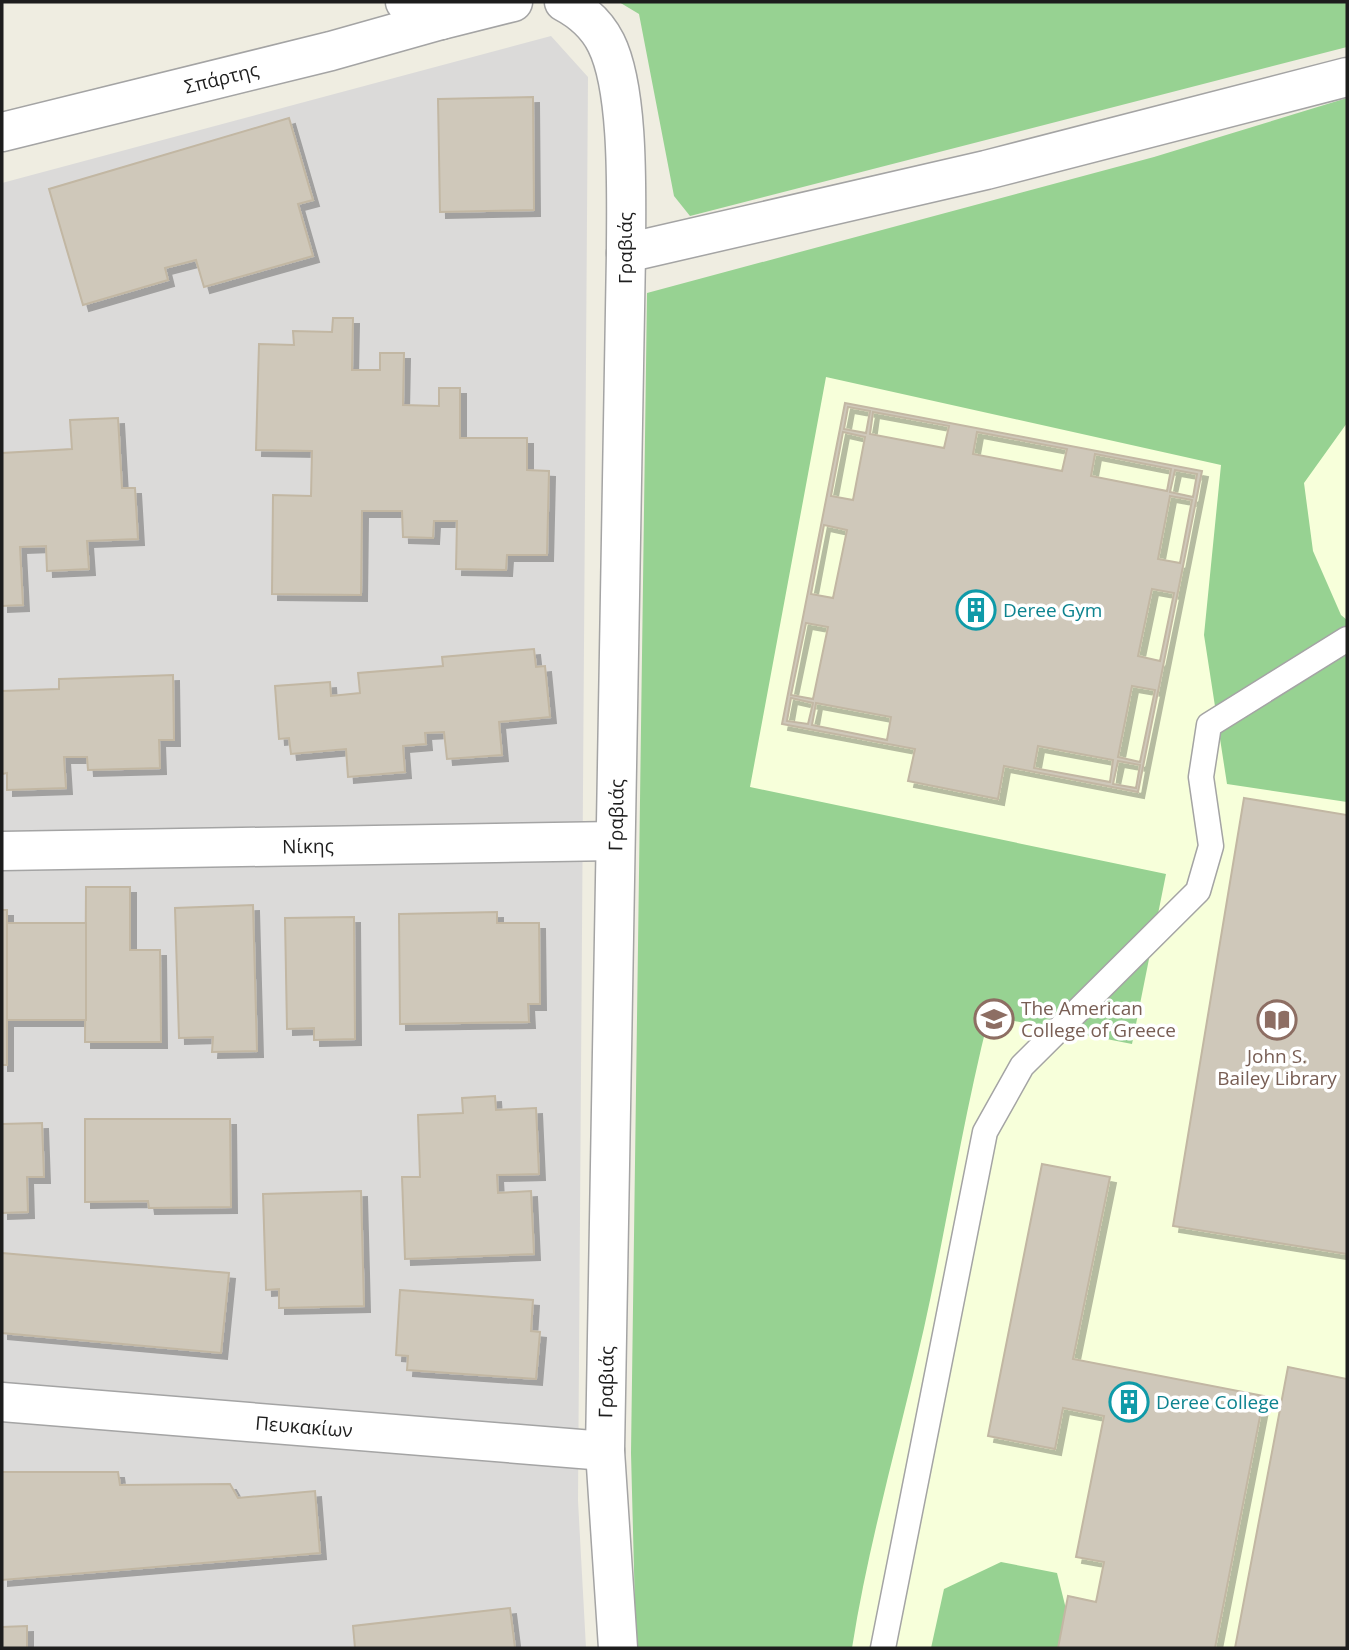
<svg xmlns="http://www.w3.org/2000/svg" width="1349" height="1650" font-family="'Open Sans',sans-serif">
<defs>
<filter id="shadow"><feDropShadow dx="6" dy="6" stdDeviation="0" flood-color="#0004"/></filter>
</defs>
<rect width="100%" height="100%" fill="#efede1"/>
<polygon fill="#dbdad9" points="551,36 588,77 578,1501 586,1648 2,1648 2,183"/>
<polygon fill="#f7ffda" points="1347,105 1347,1648 641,1648 653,295"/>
<g fill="#97d292">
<polygon points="619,2 1347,2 1347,47 690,216 674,196 639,14"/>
<path d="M 1347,98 L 1347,423 L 1304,483 L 1313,551 L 1341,615 L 1347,620 L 1347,802 L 1227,784 L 1204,635 L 1221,465 L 826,377 L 750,787 L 1166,874 L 1132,1044 L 989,1016 C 963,1119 947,1224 924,1328 C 900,1435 869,1540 852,1648 L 636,1648 L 631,1453 L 647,293 L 1154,157 Z"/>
<polygon points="1001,1562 1057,1573 1068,1617 1061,1648 931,1648 944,1589"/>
</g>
<g fill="#cfc8ba" stroke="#c2b7a3" stroke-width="2" fill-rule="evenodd" filter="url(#shadow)">
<polygon points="533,97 534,210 440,212 438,99"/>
<polygon points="289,118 313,200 298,204 313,256 204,287 196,260 165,268 168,280 83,305 49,189"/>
<polygon points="333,318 353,318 352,370 380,370 380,353 404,353 403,405 439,406 439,388 460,388 460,438 527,438 527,470 549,471 547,555 507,555 506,570 456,569 457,521 434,521 433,538 403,537 402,511 362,511 361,595 272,594 273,495 311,496 312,451 256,450 259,344 294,345 293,331 332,332"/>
<path d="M 845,403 L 1202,471 L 1138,792 L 1004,766 L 998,799 L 908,781 L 915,749 L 782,724 ZM 848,407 L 870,411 L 866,433 L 844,429 ZM 873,412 L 949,426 L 944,448 L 870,434 ZM 843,432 L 865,437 L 853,500 L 831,496 ZM 977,432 L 1067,449 L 1062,471 L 973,454 ZM 1095,454 L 1171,469 L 1167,491 L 1091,476 ZM 1175,470 L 1197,474 L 1193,497 L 1170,492 ZM 1170,496 L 1192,500 L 1180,563 L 1158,559 ZM 824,525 L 847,530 L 833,598 L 811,594 ZM 1152,589 L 1174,593 L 1160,661 L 1138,656 ZM 806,623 L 828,627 L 813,699 L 791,695 ZM 1132,686 L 1155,690 L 1140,762 L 1118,757 ZM 791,698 L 813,703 L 808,724 L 787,721 ZM 816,703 L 891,717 L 887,740 L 812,725 ZM 1038,746 L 1113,760 L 1110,782 L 1034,768 ZM 1118,761 L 1140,765 L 1136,788 L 1113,784 Z"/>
<polygon points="118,418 122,488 135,488 138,539 87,541 89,569 47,571 46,546 20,547 23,605 2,606 2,453 72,449 70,420"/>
<polygon points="534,649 536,667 545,666 550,717 499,722 502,755 447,759 444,732 425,733 426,744 403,746 405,772 348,777 346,749 291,754 289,738 279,739 275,686 330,682 331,696 360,693 358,673 443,666 442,657"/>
<polygon points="173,675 174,740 159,740 160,768 88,770 87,757 64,757 66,788 7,790 7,773 2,774 2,691 59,689 59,679"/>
<polygon points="1244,798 1347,815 1347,1254 1173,1226"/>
<polygon points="86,887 130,887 130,950 160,950 161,1042 85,1042"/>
<polygon points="253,905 257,1051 212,1052 213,1037 179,1038 175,908"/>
<rect x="2" y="910" width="5" height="155"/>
<polygon points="497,912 497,923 539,923 540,1004 528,1004 529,1022 400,1024 399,914"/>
<polygon points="354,917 355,1039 314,1040 314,1028 287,1029 285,918"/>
<rect x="7" y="923" width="79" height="97"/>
<polygon points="495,1096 496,1110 536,1108 539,1174 497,1175 498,1193 531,1191 534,1254 405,1259 402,1177 420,1177 418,1115 463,1113 462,1098"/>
<polygon points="85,1119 230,1119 231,1207 149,1208 148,1201 85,1202"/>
<polygon points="42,1123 44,1177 27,1177 28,1212 2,1213 2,1124"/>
<polygon points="1042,1164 1110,1177 1073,1359 1264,1396 1215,1648 1058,1648 1068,1596 1096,1602 1104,1562 1076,1557 1104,1416 1063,1408 1055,1449 988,1436"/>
<polygon points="361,1191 364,1306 279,1308 279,1289 266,1290 263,1194"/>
<polygon points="2,1253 229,1273 221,1353 2,1333"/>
<polygon points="400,1290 533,1300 531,1331 540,1332 536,1379 407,1370 408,1356 396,1355"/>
<polygon points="1288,1367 1347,1379 1347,1648 1235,1648"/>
<polygon points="2,1472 118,1472 120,1485 230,1484 238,1498 315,1491 320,1553 2,1580"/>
<polygon points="510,1608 515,1648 355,1648 353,1626"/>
<polygon points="27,1626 27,1648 2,1648 2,1627"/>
</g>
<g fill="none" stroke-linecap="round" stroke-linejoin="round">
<g stroke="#a4a4a4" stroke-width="27">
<polyline id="service" points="883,1648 985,1132 1022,1066 1198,891 1211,846 1201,777 1209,725 1347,639"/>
</g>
<g stroke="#a4a4a4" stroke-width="41">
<g id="minor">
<path id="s1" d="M 2,132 L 331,51 L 441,20"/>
<polyline points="626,253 986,170 1347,77"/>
<path id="s2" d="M 2,851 L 615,841"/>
<path id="s3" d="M 2,1402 L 605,1451"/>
</g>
</g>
<g stroke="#a4a4a4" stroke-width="41">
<g id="tertiary">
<polyline points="405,2 441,20 513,2"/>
<path d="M 564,2 C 581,11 597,25 606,43 C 630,91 626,199 626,253 L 605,1451 L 618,1648"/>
</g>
</g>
<use href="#service" stroke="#fff" stroke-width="24"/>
<use href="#minor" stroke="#fff" stroke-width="38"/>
<use href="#tertiary" stroke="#fff" stroke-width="38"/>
</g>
<defs>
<g id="building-ring" transform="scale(2.0125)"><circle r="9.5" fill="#fff" stroke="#0f9aa8" stroke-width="1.5"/><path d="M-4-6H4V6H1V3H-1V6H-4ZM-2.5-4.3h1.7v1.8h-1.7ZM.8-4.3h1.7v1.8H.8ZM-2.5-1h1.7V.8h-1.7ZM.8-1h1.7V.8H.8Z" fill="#0f9aa8"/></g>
<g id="university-ring" transform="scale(2.0125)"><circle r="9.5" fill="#fff" stroke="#8d6e63" stroke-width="1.5"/><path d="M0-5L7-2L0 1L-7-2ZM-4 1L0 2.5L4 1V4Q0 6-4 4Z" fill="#8d6e63"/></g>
<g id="library-ring" transform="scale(2.0125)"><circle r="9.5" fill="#fff" stroke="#8d6e63" stroke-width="1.5"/><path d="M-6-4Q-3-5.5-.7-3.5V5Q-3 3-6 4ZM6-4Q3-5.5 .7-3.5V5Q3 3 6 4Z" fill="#8d6e63"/></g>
</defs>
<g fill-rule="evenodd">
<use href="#building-ring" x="976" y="610"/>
<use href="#university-ring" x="994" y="1019"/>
<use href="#library-ring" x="1277" y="1020"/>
<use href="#building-ring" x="1129" y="1402"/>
</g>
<g text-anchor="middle" stroke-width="7" stroke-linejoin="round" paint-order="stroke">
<g font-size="19" fill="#1d1d1d" stroke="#fff">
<text dy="7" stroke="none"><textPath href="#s1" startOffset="226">Σπάρτης</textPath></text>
<text transform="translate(625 248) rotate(-90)" y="7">Γραβιάς</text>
<text transform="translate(616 815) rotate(-89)" y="7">Γραβιάς</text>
<text dy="7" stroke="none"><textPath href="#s2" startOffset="306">Νίκης</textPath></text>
<text transform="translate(606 1382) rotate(-89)" y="7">Γραβιάς</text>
<text dy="7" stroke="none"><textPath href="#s3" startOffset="303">Πευκακίων</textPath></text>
</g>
<g font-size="19" fill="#0d838f" stroke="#fff" text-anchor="start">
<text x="1003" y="617">Deree Gym</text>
<text x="1156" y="1409">Deree College</text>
</g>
<g font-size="19" fill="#785e54" stroke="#fff" text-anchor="start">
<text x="1021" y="1015">The American<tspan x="1021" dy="22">College of Greece</tspan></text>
<text x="1277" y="1063" text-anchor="middle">John S.<tspan x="1277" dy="22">Bailey Library</tspan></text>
</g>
</g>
<rect width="1349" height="1650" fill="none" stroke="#1d1d1d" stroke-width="7"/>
</svg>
